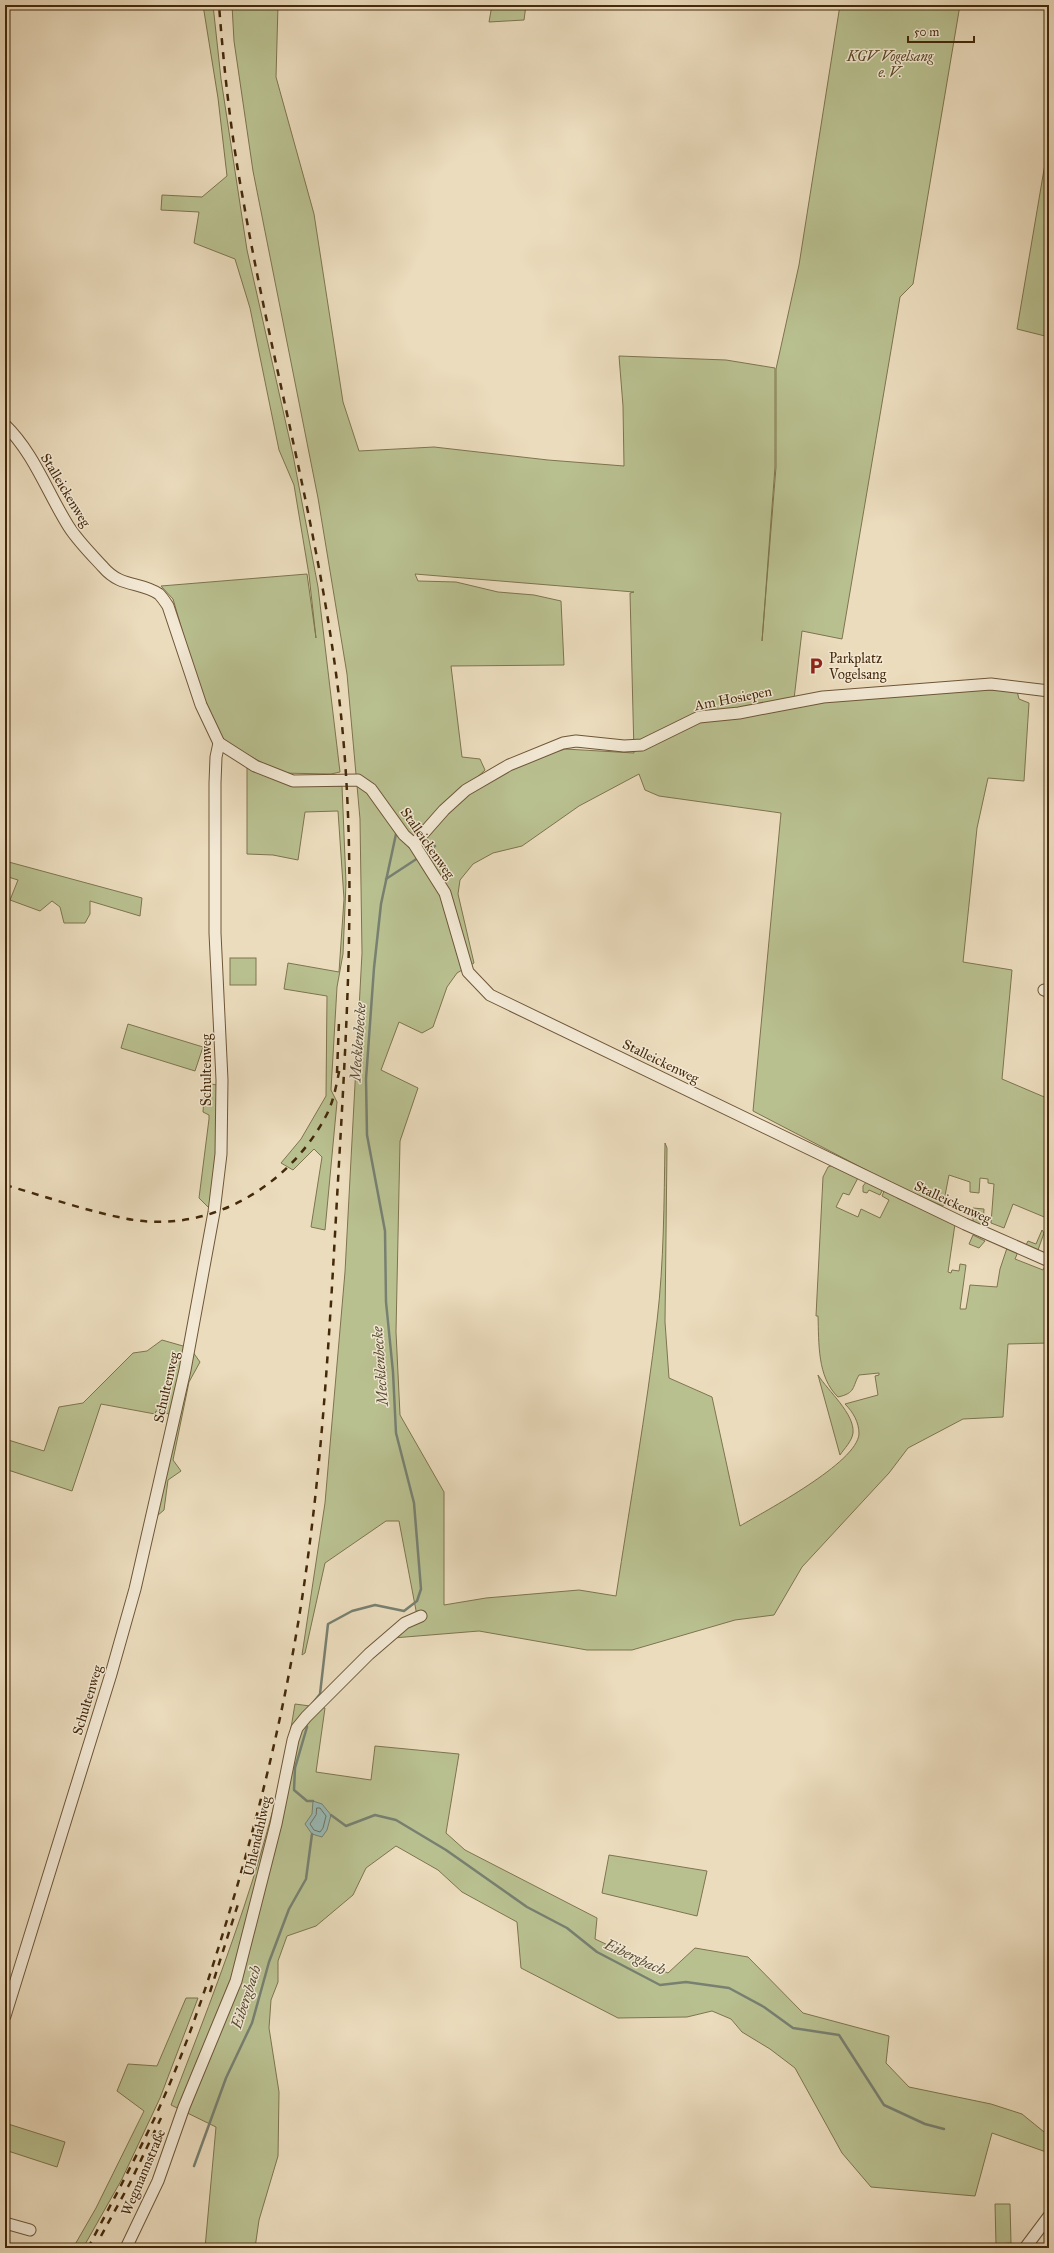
<svg xmlns="http://www.w3.org/2000/svg" width="1054" height="2253" font-family="'IM FELL Great Primer',serif">
<rect width="100%" height="100%" fill="#ebdcbd"/>
<filter id="stains"><feTurbulence type="fractalNoise" baseFrequency=".005" numOctaves="4"/><feColorMatrix values="0 0 0 0 .2 0 0 0 0 .09 0 0 0 0 .02 0 0 0 .5 -.17"/></filter>
<radialGradient id="worn" r=".72"><stop offset=".6" stop-color="#630" stop-opacity="0"/><stop offset="1" stop-color="#630" stop-opacity=".3"/></radialGradient>
<g fill="#b9c090" stroke="#7e744d" fill-rule="evenodd">
<polygon points="203,5 213,5 221,79 247,250 293,455 318,587 340,772 331,774 280,773 224,741 199,688 173,599 161,586 307,574 316,638 309,575 294,485 279,450 250,308 235,259 194,243 199,212 161,210 162,195 202,197 227,176 218,98"/>
<path d="M 232,5 L 278,5 L 276,77 L 314,214 L 343,402 L 359,451 L 434,447 L 548,460 L 624,466 L 623,406 L 619,356 L 726,360 L 775,368 L 775,467 L 762,641 L 776,467 L 776,369 L 799,265 L 840,5 L 960,5 L 913,284 L 900,297 L 842,639 L 802,631 L 794,699 L 757,710 C 842,700 931,685 1017,691 L 1019,699 L 1029,703 L 1024,781 L 988,778 L 977,828 L 963,962 L 1012,970 L 1002,1079 L 1049,1099 L 1049,1219 L 1013,1204 L 1004,1228 L 991,1223 L 994,1184 L 988,1183 L 988,1179 L 980,1178 L 979,1193 L 970,1192 L 970,1182 L 949,1175 L 943,1206 L 897,1186 L 753,1111 L 781,813 L 659,796 L 645,790 L 639,774 L 579,806 L 522,846 L 493,853 L 473,864 L 460,880 L 458,894 L 474,963 L 457,973 L 447,987 L 433,1027 L 422,1033 L 399,1022 L 381,1070 L 418,1088 L 400,1141 L 396,1332 L 400,1415 L 444,1492 L 444,1605 L 486,1598 L 579,1590 L 616,1596 C 630,1504 646,1413 657,1321 C 664,1262 664,1202 665,1143 L 667,1148 L 665,1322 L 669,1378 L 712,1397 L 740,1526 C 765,1511 857,1463 859,1434 C 859,1422 853,1412 845,1404 L 878,1395 L 875,1376 L 879,1375 L 879,1373 L 859,1375 C 852,1387 856,1393 838,1397 C 817,1377 819,1343 818,1316 L 816,1316 L 823,1177 L 828,1167 L 833,1165 L 859,1176 L 849,1195 L 843,1193 L 836,1207 L 858,1217 L 861,1209 L 880,1218 L 889,1200 L 882,1196 L 885,1189 L 897,1196 L 897,1198 L 955,1224 L 948,1272 L 951,1273 L 952,1270 L 959,1271 L 960,1264 L 966,1265 L 960,1309 L 966,1309 L 970,1285 L 997,1287 L 1000,1269 L 1007,1248 L 1018,1252 L 1015,1259 L 1043,1270 L 1046,1264 L 1049,1266 L 1049,1343 L 1008,1344 L 1003,1417 L 963,1419 L 908,1448 L 889,1473 L 802,1567 L 774,1615 L 735,1620 L 632,1650 L 587,1650 L 479,1631 L 393,1638 L 418,1621 L 399,1521 L 386,1521 L 325,1563 L 305,1653 L 302,1655 L 325,1503 L 345,1272 L 362,953 L 360,819 L 347,674 L 318,498 L 253,171 L 234,41 ZM 415,574 L 634,592 L 630,593 L 634,753 L 565,749 L 534,758 L 472,791 L 416,844 L 413,842 L 443,809 L 485,770 L 480,759 L 462,757 L 451,666 L 564,665 L 561,601 L 534,595 L 498,592 L 456,582 L 418,581 Z"/>
<polygon points="492,5 526,5 524,20 489,22"/>
<polygon points="1049,140 1049,337 1017,329"/>
<polygon points="247,767 300,785 342,786 346,883 343,954 337,987 331,1090 337,1102 325,1230 311,1227 322,1157 314,1149 293,1170 281,1163 301,1139 326,1096 327,996 284,989 288,963 339,972 344,899 338,811 305,812 298,860 273,855 247,854"/>
<polygon points="5,861 142,898 140,916 90,901 90,914 85,923 64,923 60,907 52,901 40,911 10,900 18,880 5,876"/>
<rect x="230" y="958" width="26" height="27"/>
<polygon points="128,1024 203,1047 195,1071 121,1048"/>
<polygon points="205,1083 217,1085 217,1156 213,1212 199,1198 209,1119 209,1115 203,1112"/>
<polygon points="867,1181 883,1189 880,1195 869,1190 867,1193 863,1192 863,1186"/>
<polygon points="973,1208 984,1209 983,1227 973,1222"/>
<polygon points="1042,1230 1044,1233 1038,1250 1026,1245 1028,1241 1036,1244"/>
<polygon points="973,1235 985,1241 979,1248 969,1244"/>
<polygon points="162,1340 190,1348 200,1362 189,1382 173,1460 181,1471 168,1480 164,1510 151,1521 174,1415 156,1411 155,1414 101,1404 72,1491 5,1469 5,1439 44,1451 59,1407 83,1403 133,1353 147,1351"/>
<path d="M 818,1375 C 828,1391 855,1414 853,1433 C 852,1441 844,1449 840,1455 Z"/>
<path d="M 295,1704 L 325,1708 L 316,1772 L 371,1780 L 375,1746 L 459,1754 L 446,1833 L 465,1850 L 597,1918 L 595,1939 L 668,1973 L 695,1948 L 748,1957 L 803,2013 L 889,2036 L 886,2063 L 909,2087 L 991,2104 L 1022,2114 L 1049,2136 L 1049,2153 L 992,2133 L 975,2196 L 871,2187 L 842,2153 L 795,2068 L 770,2049 L 742,2032 L 731,2019 L 712,2011 L 687,2017 L 618,2018 L 521,1968 L 517,1922 L 462,1892 L 438,1870 L 396,1846 L 366,1868 L 353,1895 L 316,1926 L 287,1936 L 278,1961 L 278,1982 L 271,2000 L 269,2028 L 279,2092 L 278,2156 L 259,2220 L 255,2248 L 205,2248 L 216,2127 L 171,2105 C 221,1974 274,1842 295,1704 Z"/>
<polygon points="609,1855 707,1871 697,1916 602,1893"/>
<polygon points="186,1998 198,1998 160,2098 122,2179 83,2248 73,2248 96,2208 144,2111 117,2091 128,2064 157,2066"/>
<polygon points="5,2123 65,2142 57,2167 5,2150"/>
<polygon points="995,2204 1010,2204 1011,2243 996,2244"/>
</g>
<polygon fill="#99bab6" stroke="#778071" points="313,1801 322,1804 331,1815 327,1830 322,1837 312,1834 305,1824 312,1814"/>
<g fill="none" stroke-linecap="round" stroke-linejoin="round">
<polygon stroke="#6e7260" stroke-width="1" points="317,1808 320,1808 326,1816 323,1828 320,1832 314,1830 310,1824 316,1815"/>
<g stroke="#778071" stroke-width="2.5">
<polyline points="424,854 435,846"/>
<polyline points="386,879 418,858"/>
<polyline points="312,1704 320,1694 328,1624 352,1611 375,1605 404,1611 417,1601 421,1589 414,1503 396,1433 393,1372 386,1302 385,1231 367,1135 366,1079 374,968 381,904 396,834"/>
<polyline points="305,1722 307,1727 295,1768 294,1790 307,1801 313,1801"/>
<polyline points="331,1815 346,1826 375,1815 396,1820 446,1850 527,1907 567,1928 597,1952 660,1985 686,1982 729,1988 764,2007 793,2028 839,2035 884,2105 925,2124 944,2129"/>
<polyline points="194,2166 226,2078 252,2023 269,1962 289,1909 306,1879 312,1834"/>
</g>
<g stroke="#6e5637" stroke-width="13">
<g id="minor">
<path d="M 5,425 C 34,453 48,494 69,527 C 78,541 91,554 103,567 C 121,588 139,581 159,594 C 162,597 166,603 168,606 L 201,705 L 219,743 L 255,766 L 293,781 L 358,780 L 371,789 L 404,835 L 414,844 L 445,893 L 468,972 L 490,995 L 965,1224 L 1049,1261"/>
<polyline points="414,844 444,810 466,790 509,765 563,743 576,741 624,746 642,745 699,717 739,713 823,697 991,684 1049,691"/>
<polyline points="1044,990 1049,992"/>
<polyline points="5,2016 111,1674 135,1589 185,1370 214,1212 221,1154 222,1080 215,933 215,783 216,757 219,743"/>
<polyline points="5,2223 30,2230"/>
<polyline points="126,2248 158,2181 184,2107 236,1981 276,1824 293,1740 297,1728 306,1717 369,1654 405,1623 421,1616"/>
<polyline points="1025,2248 1049,2216"/>
</g>
</g>
<use href="#minor" stroke="#f2e8d4" stroke-width="11"/>
<g stroke="#44290a" stroke-width="2.5" stroke-dasharray="7 7" stroke-linecap="butt">
<polyline points="337,1073 339,1021"/>
<path d="M 5,1185 C 48,1197 91,1213 134,1220 C 214,1232 291,1184 327,1114 C 334,1100 337,1082 340,1067"/>
<polyline points="210,1992 238,1904"/>
<polyline points="101,2236 130,2183 161,2118"/>
<path d="M 88,2248 C 111,2204 135,2160 156,2115 C 185,2052 207,1986 227,1920 C 264,1799 293,1675 309,1549 C 325,1427 331,1304 338,1181 C 347,1020 358,858 339,697 C 319,529 272,366 243,199 C 231,135 224,70 219,5"/>
</g>
</g>
<defs>
<g id="parking-bare" transform="scale(1.38)"><path d="M-3.5-5.5H1a3.5 3.5 0 0 1 0 7H-1V5.5H-3.5ZM-1-3.4V-.6H.8a1.4 1.4 0 0 0 0-2.8Z" fill="#8f2418" stroke="#f2e8d4" stroke-width="2.5" paint-order="stroke"/></g>
</defs>
<g fill-rule="evenodd">
<use href="#parking-bare" x="816" y="666"/>
</g>
<g text-anchor="middle" stroke-width="3" stroke-linejoin="round" paint-order="stroke">
<g font-size="14" font-style="italic" fill="#5b4725" stroke="#f2e8d4">
<text x="890" y="61">KGV Vogelsang<tspan x="890" dy="16">e. V.</tspan></text>
</g>
<g font-size="14" fill="#44290a" stroke="#f2e8d4">
<text transform="translate(66 490) rotate(59)" y="5">Stalleickenweg</text>
<text transform="translate(733 698) rotate(-11)" y="5">Am Hosiepen</text>
<text transform="translate(428 843) rotate(55)" y="5">Stalleickenweg</text>
<text transform="translate(661 1061) rotate(26)" y="5">Stalleickenweg</text>
<text transform="translate(206 1070) rotate(-90)" y="5">Schultenweg</text>
<text transform="translate(953 1202) rotate(25)" y="5">Stalleickenweg</text>
<text transform="translate(166 1387) rotate(-77)" y="5">Schultenweg</text>
<text transform="translate(87 1700) rotate(-73)" y="5">Schultenweg</text>
<text transform="translate(257 1836) rotate(-77)" y="5">Uhlendahlweg</text>
<text transform="translate(143 2172) rotate(-67)" y="5">Wegmannstraße</text>
</g>
<g font-size="14" fill="#44290a" stroke="#f2e8d4" text-anchor="start">
<text x="829" y="663">Parkplatz<tspan x="829" dy="16">Vogelsang</tspan></text>
</g>
<g font-size="15" font-style="italic" fill="#594d35" stroke="#f2e8d4">
<text transform="translate(358 1042) rotate(-86)" y="5">Mecklenbecke</text>
<text transform="translate(380 1366) rotate(-94)" y="5">Mecklenbecke</text>
<text transform="translate(635 1957) rotate(25)" y="5">Eibergbach</text>
<text transform="translate(246 1997) rotate(-72)" y="5">Eibergbach</text>
</g>
</g>
<rect width="1054" height="2253" fill="none" stroke="#ebdcbd" stroke-width="20"/>
<rect x="6" y="6" width="1042" height="2241" fill="none" stroke="#44290a" stroke-width="2"/>
<rect x="10" y="10" width="1034" height="2233" fill="none" stroke="#44290a"/>
<path d="M908 36v6h66v-6" fill="none" stroke="#44290a" stroke-width="2"/>
<text x="914" y="36" font-size="12" fill="#44290a" stroke="#f2e8d4" stroke-width="3" paint-order="stroke">50 m</text>
<rect width="100%" height="100%" filter="url(#stains)"/>
<rect width="100%" height="100%" fill="url(#worn)"/>
</svg>
